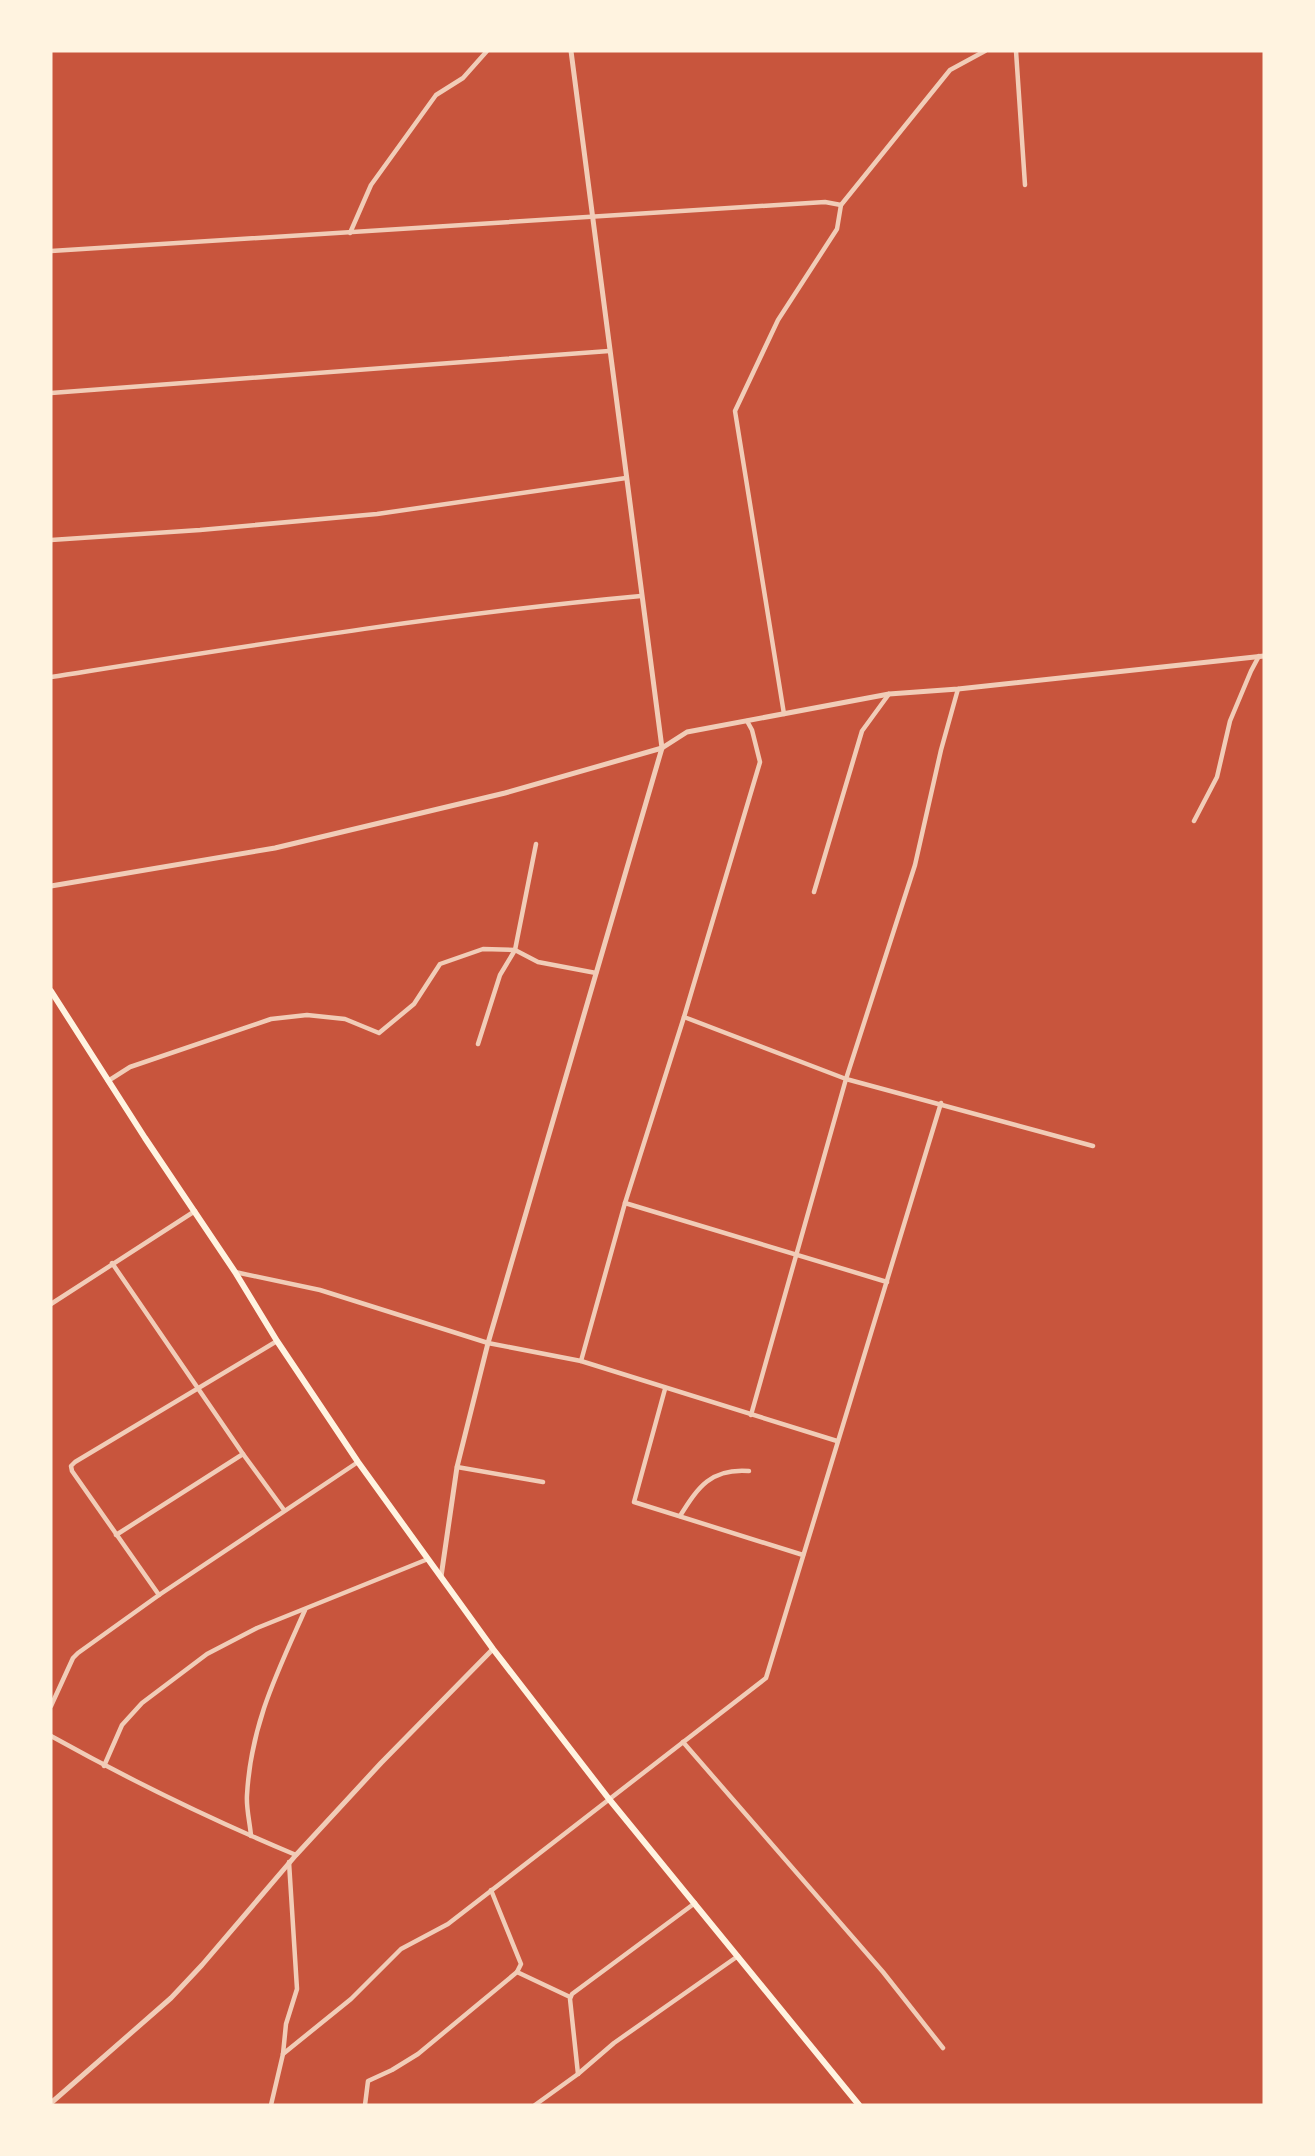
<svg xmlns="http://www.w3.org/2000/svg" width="1315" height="2156" font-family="'Asap Condensed',sans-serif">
<rect width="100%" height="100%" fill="#c8553d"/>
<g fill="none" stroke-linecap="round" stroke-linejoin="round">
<g stroke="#f1ccb7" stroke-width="4.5">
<polyline points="1016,51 1025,185"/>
<polyline points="350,233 371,185 436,95 463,78 487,51"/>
<polyline points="51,251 825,202 841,205"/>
<polyline points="51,393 609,351"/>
<polyline points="51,540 200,530 377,514 626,478"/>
<path d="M 51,677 C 247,646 443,614 641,596"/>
<polyline points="784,714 735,411 778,320 837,229 841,205 950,70 985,51"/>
<polyline points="1194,821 1217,777 1230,721 1251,671 1259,656"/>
<polyline points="814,892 862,731 889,694"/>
<polyline points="684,1017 846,1079 1093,1146"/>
<polyline points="478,1044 500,975 515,950 536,844"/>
<polyline points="108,1081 130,1067 271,1019 307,1015 345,1019 379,1033 414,1004 440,964 483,949 515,950 538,962 596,973"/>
<polyline points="625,1203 887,1282"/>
<polyline points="112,1263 243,1454 284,1510"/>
<polyline points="235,1272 320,1290 488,1343 581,1361 837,1441"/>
<polyline points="51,1304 195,1211"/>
<polyline points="581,1361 625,1203 684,1017 760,762 752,730 747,721"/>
<polyline points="665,1389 634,1502 803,1555"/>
<polyline points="751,1415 846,1079 915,865 941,750 958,689"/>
<polyline points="457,1467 543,1482"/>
<path d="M 680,1516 C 698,1487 711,1468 749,1471"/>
<polyline points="116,1535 243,1454"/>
<polyline points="159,1595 72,1471 71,1466 75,1462 277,1341"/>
<polyline points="51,1706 73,1658 78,1653 159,1595 358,1462"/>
<path d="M 51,1736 C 130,1780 212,1820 296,1855"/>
<polyline points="683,1742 883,1972 943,2048"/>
<polyline points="104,1766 122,1725 142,1703 207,1654 257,1628 428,1559"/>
<path d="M 251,1836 C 250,1823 246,1808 247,1795 C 251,1724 277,1673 305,1610"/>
<polyline points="517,1972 570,1997"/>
<polyline points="283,2054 351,1999 401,1949 448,1924 766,1678 941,1103"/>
<polyline points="578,2074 570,1999 572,1994 695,1903"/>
<polyline points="271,2105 283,2054 286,2024 297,1989 289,1862"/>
<polyline points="365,2105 368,2081 392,2070 418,2054 517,1972 521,1964 491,1890"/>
<polyline points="535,2105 578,2074 614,2043 738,1956"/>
</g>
<g stroke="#f1ccb7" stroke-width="5">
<polyline points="51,886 275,848 505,793 662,748 687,732 889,694 958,689 1264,656"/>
<polyline points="441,1577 457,1467 488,1343 662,748 571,51"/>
<polyline points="51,2103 171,1998 202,1965 296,1855 381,1763 493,1649"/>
</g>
<polyline stroke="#fff3e0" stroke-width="6" points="51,991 145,1138 235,1272 277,1341 358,1462 428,1559 493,1649 609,1799 859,2105"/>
</g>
<rect width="1315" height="2156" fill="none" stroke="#fff3e0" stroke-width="105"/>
</svg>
